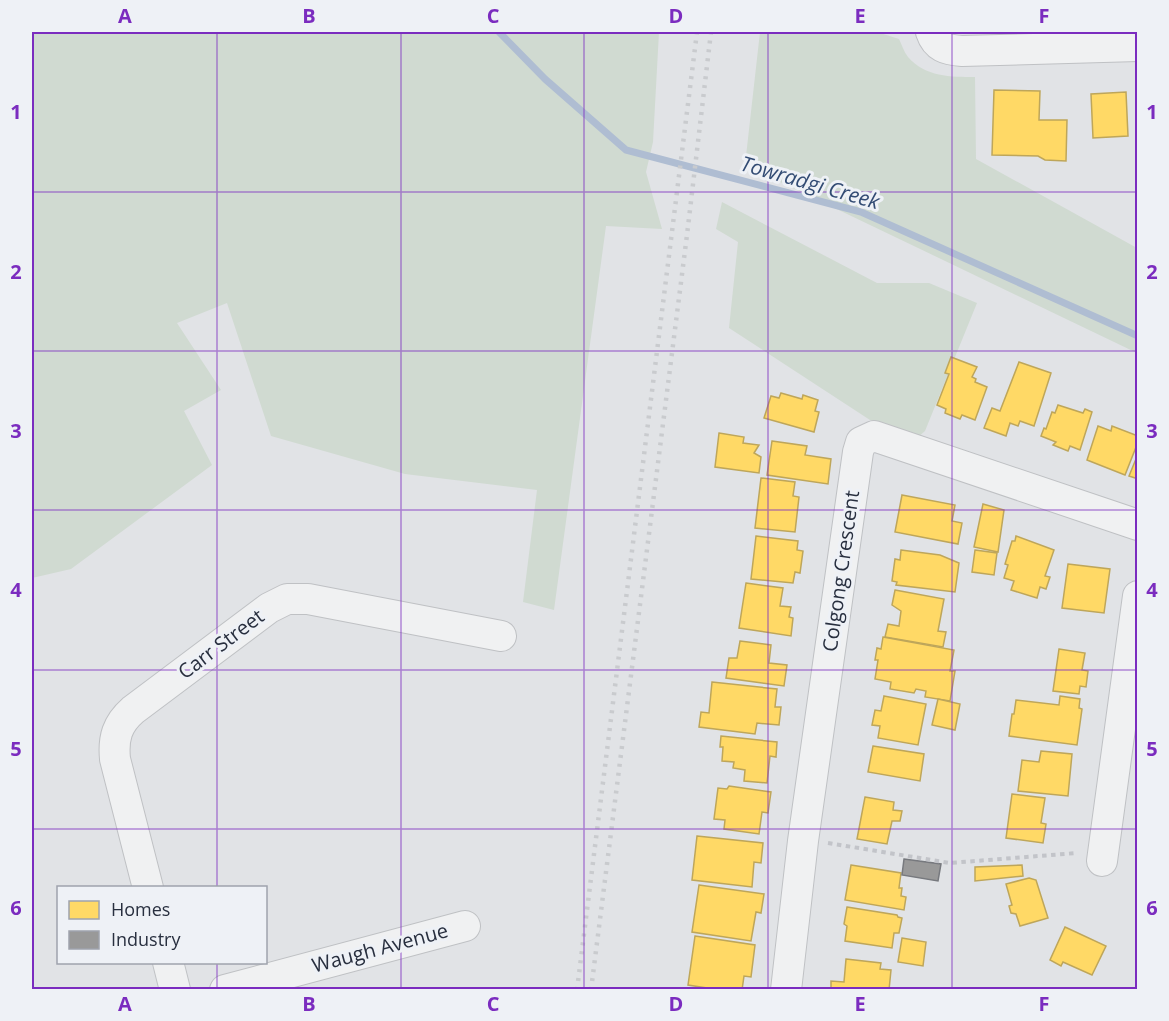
<svg xmlns="http://www.w3.org/2000/svg" width="1169" height="1021" font-family="'Open Sans',sans-serif">
<rect width="100%" height="100%" fill="#e1e3e6"/>
<g fill="#d0dad1">
<polygon points="32,32 659,32 653,142 646,172 662,229 606,226 554,610 523,602 537,490 405,474 271,436 227,303 177,323 221,390 184,411 212,465 71,569 32,578"/>
<path d="M 760,32 L 877,32 L 899,39 C 902,45 904,52 908,57 C 925,77 951,77 975,77 L 976,159 L 1137,248 L 1137,353 L 745,165 Z"/>
<polygon points="722,202 877,283 929,283 977,303 925,431 916,439 870,420 729,328 738,242 716,229"/>
</g>
<g fill="#ffd966" stroke="#bea65a" stroke-width="1.5">
<polygon points="994,90 1040,91 1039,120 1067,120 1066,161 1045,160 1038,156 992,155"/>
<polygon points="1126,92 1128,136 1093,138 1091,94"/>
<polygon points="951,357 977,367 972,377 976,379 975,382 987,387 975,420 962,415 960,419 945,413 946,409 937,405 949,374 945,373"/>
<polygon points="1019,362 1051,373 1034,426 1020,421 1018,426 1010,423 1006,436 984,428 992,408 1000,411"/>
<polygon points="781,393 802,399 803,395 818,400 815,411 819,412 814,432 764,418 771,396 779,398"/>
<polygon points="1058,405 1083,413 1085,409 1092,412 1080,450 1070,446 1068,451 1053,445 1056,442 1041,436 1044,428 1046,429 1052,412 1055,413"/>
<polygon points="1098,426 1111,431 1112,426 1138,436 1138,442 1125,475 1087,460"/>
<polygon points="719,433 744,437 743,443 759,445 754,453 761,457 759,473 715,467"/>
<polygon points="772,441 807,446 805,455 831,459 828,484 767,475"/>
<polygon points="1138,454 1138,479 1129,476"/>
<polygon points="761,478 795,482 793,496 799,497 795,532 755,528"/>
<polygon points="902,495 955,505 952,521 962,523 958,544 895,532"/>
<polygon points="983,504 1004,510 998,552 974,547"/>
<polygon points="756,536 798,541 797,550 803,551 800,573 795,572 793,583 751,579"/>
<polygon points="1016,536 1054,550 1045,576 1050,577 1046,589 1040,587 1037,598 1011,590 1014,581 1004,578 1008,565 1005,564 1012,541 1015,541"/>
<polygon points="901,550 940,555 959,563 955,592 896,585 897,582 892,581 895,559 900,560"/>
<polygon points="975,550 997,553 994,575 972,572"/>
<polygon points="1068,564 1110,569 1104,613 1062,608"/>
<polygon points="746,583 783,588 780,606 791,607 789,617 793,618 791,636 739,628"/>
<polygon points="895,590 944,599 938,631 946,632 943,647 885,637 888,624 899,626 901,611 892,605"/>
<polygon points="883,637 954,650 950,671 955,671 950,701 925,697 926,691 916,689 914,693 890,689 891,682 875,679 878,660 875,660 877,648 881,649"/>
<polygon points="740,641 771,645 769,663 787,665 784,686 726,678 729,658 737,658"/>
<polygon points="1059,649 1085,653 1082,670 1088,671 1086,687 1080,686 1079,694 1053,691"/>
<polygon points="712,682 777,689 775,707 781,707 779,725 757,723 755,734 699,727 701,712 709,713"/>
<polygon points="884,696 926,704 918,745 878,738 880,726 872,725 875,710 881,711"/>
<polygon points="1060,696 1080,699 1079,708 1082,709 1077,745 1009,736 1012,714 1014,714 1016,700 1059,705"/>
<polygon points="938,699 960,704 955,730 932,725"/>
<polygon points="721,736 777,742 776,757 770,756 767,783 744,781 745,770 733,768 734,762 722,761 723,747 720,747"/>
<polygon points="873,746 924,754 920,781 868,772"/>
<polygon points="1041,751 1072,754 1068,796 1018,791 1022,760 1039,762"/>
<polygon points="729,786 771,792 768,813 762,812 759,834 724,829 725,820 714,819 718,788 727,789"/>
<polygon points="1012,794 1045,798 1041,823 1046,824 1043,843 1006,838"/>
<polygon points="865,797 894,802 893,810 902,811 900,821 892,821 887,844 857,839"/>
<polygon points="697,836 763,843 761,863 754,862 752,887 692,880"/>
<polygon points="851,865 901,873 899,888 902,888 901,896 906,897 904,910 845,900"/>
<polygon points="1022,865 1023,876 975,881 975,867"/>
<polygon points="1029,878 1036,880 1048,918 1020,926 1016,914 1011,913 1009,906 1012,905 1006,884"/>
<polygon points="699,885 764,894 761,913 756,912 751,941 692,932"/>
<polygon points="847,907 897,915 898,917 902,918 899,933 894,933 892,948 845,941 847,926 844,924"/>
<polygon points="1065,927 1106,946 1092,975 1063,962 1061,966 1050,960"/>
<polygon points="695,936 755,945 751,977 744,976 742,990 720,990 688,985"/>
<polygon points="902,938 926,942 923,966 898,962"/>
<polygon points="846,959 881,963 880,969 891,970 889,990 831,990 831,981 844,982"/>
</g>
<polygon fill="#999" stroke="#77797e" stroke-width="1.5" points="904,859 941,864 938,881 902,875"/>
<g fill="none" stroke-linecap="round" stroke-linejoin="round">
<polyline stroke="#afbdd2" stroke-width="7" points="499,32 545,79 626,150 861,212 1138,336"/>
<g stroke="#bfc1c4" stroke-width="32">
<g id="minor">
<path d="M 931,32 C 936,47 946,50 962,51 L 1138,46"/>
<polyline points="1102,861 1138,596"/>
<path d="M 148,888 L 115,759 C 113,738 117,724 133,710 L 269,608 L 287,599 L 308,599 L 501,636"/>
<polyline points="168,962 175,990"/>
<polyline points="225,990 465,926"/>
<polyline points="786,990 803,841 858,452 861,442 874,436 1138,525"/>
</g>
</g>
<polyline stroke="#c2c4c9" stroke-width="4" stroke-dasharray="4.5 4.5" stroke-linecap="butt" points="828,843 950,863 1077,853"/>
<use href="#minor" stroke="#f0f1f2" stroke-width="30"/>
<g stroke="#c9cbce" stroke-width="4.5" stroke-dasharray="3 6" stroke-linecap="butt">
<polyline points="577,990 697,32"/>
<polyline points="591,990 687,235 711,32"/>
</g>
</g>
<path fill="none" stroke="#7b2cbf" stroke-width="1.5" stroke-opacity="0.55" d="M 217,32 L 217,888M 401,32 L 401,990M 584,32 L 584,990M 768,32 L 768,990M 952,32 L 952,990M 32,192 L 1138,192M 32,351 L 1138,351M 32,510 L 1138,510M 32,670 L 1138,670M 32,829 L 1138,829M 217,962 L 217,990"/>
<g text-anchor="middle" stroke-width="6" stroke-linejoin="round" paint-order="stroke">
<g font-size="20" fill="#282f3f" stroke="#eef1f6">
<text transform="translate(841 571) rotate(-82)" y="7">Colgong Crescent</text>
<text transform="translate(221 644) rotate(-37)" y="7">Carr Street</text>
<text transform="translate(380 948) rotate(-15)" y="7">Waugh Avenue</text>
</g>
<g font-size="21" font-style="italic" fill="#324b73" stroke="#eef1f6">
<text transform="translate(810 183) rotate(16)" y="7">Towradgi Creek</text>
</g>
</g>
<rect width="1169" height="1021" fill="none" stroke="#eef1f6" stroke-width="66"/>
<rect x="57" y="886" width="210" height="78" fill="#eef1f6" stroke="#9fa3ad" stroke-width="1.5"/>
<rect x="69" y="901" width="30" height="18" fill="#ffd966" stroke="#9fa3ad" stroke-width="1.5"/>
<text x="111" y="916" font-size="18" fill="#282f3f">Homes</text>
<rect x="69" y="931" width="30" height="18" fill="#999999" stroke="#9fa3ad" stroke-width="1.5"/>
<text x="111" y="946" font-size="18" fill="#282f3f">Industry</text>
<rect x="33" y="33" width="1103" height="955" fill="none" stroke="#7b2cbf" stroke-width="2"/>
<g font-size="20" text-anchor="middle" font-weight="bold" fill="#7b2cbf">
<text x="125" y="23">A</text>
<text x="309" y="23">B</text>
<text x="493" y="23">C</text>
<text x="676" y="23">D</text>
<text x="860" y="23">E</text>
<text x="1044" y="23">F</text>
<text x="16" y="119">1</text>
<text x="1152" y="119">1</text>
<text x="16" y="279">2</text>
<text x="1152" y="279">2</text>
<text x="16" y="438">3</text>
<text x="1152" y="438">3</text>
<text x="16" y="597">4</text>
<text x="1152" y="597">4</text>
<text x="16" y="756">5</text>
<text x="1152" y="756">5</text>
<text x="16" y="915">6</text>
<text x="1152" y="915">6</text>
<text x="125" y="1011">A</text>
<text x="309" y="1011">B</text>
<text x="493" y="1011">C</text>
<text x="676" y="1011">D</text>
<text x="860" y="1011">E</text>
<text x="1044" y="1011">F</text>
</g>
</svg>
